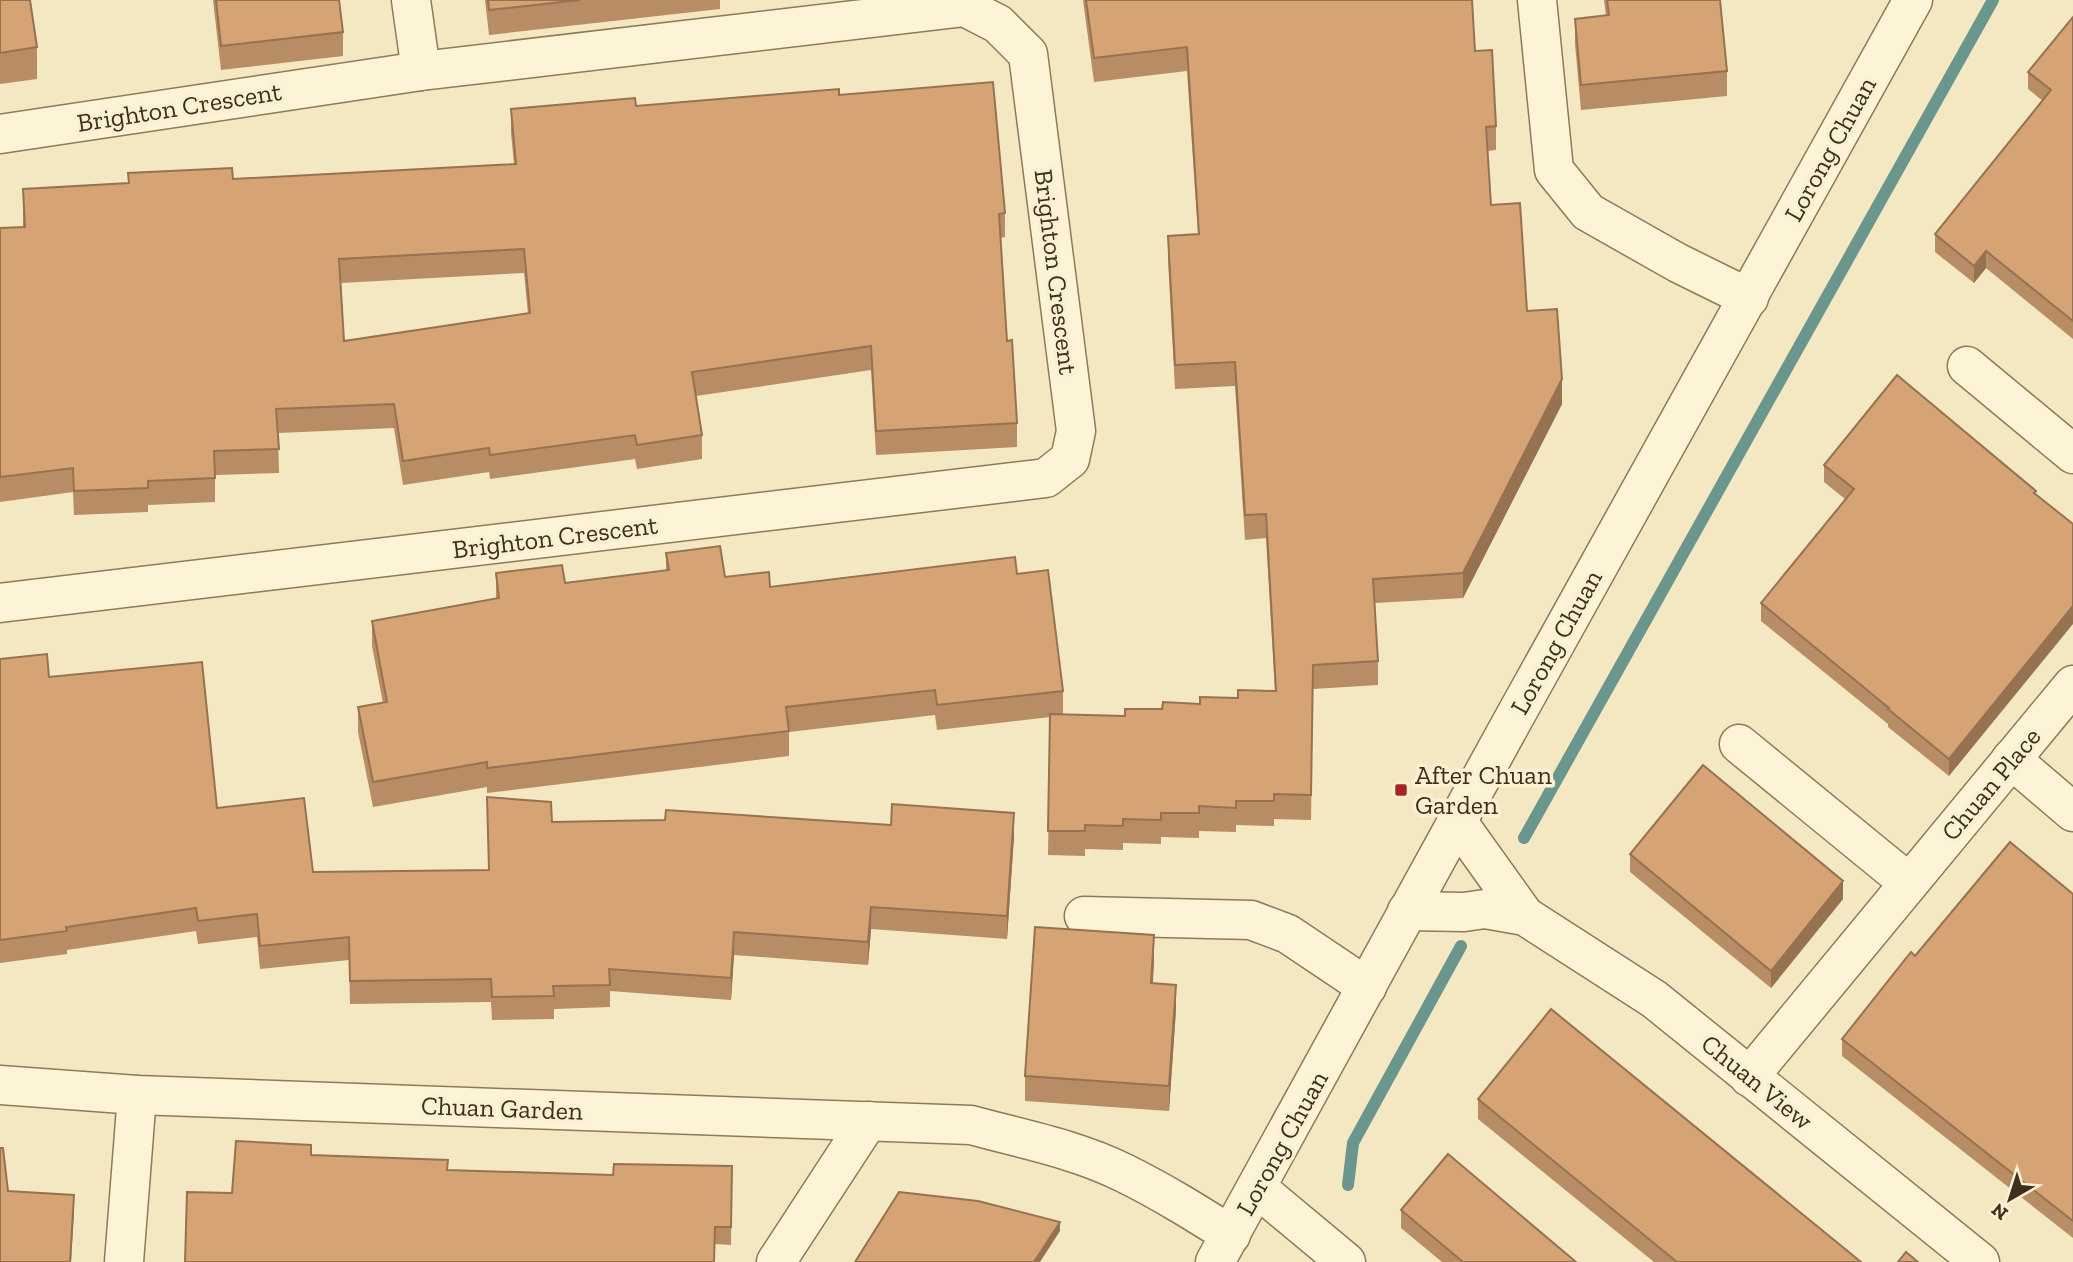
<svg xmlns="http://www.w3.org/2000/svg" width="2073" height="1262" font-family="'Zilla Slab',serif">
<rect width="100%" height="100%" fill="#f3e8c2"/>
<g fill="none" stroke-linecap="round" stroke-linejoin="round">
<g stroke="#6a968d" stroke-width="12">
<polyline points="1524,838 1993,0"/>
<polyline points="1348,1185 1353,1143 1461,946"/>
</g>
<g stroke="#907957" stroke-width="41">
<g id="minor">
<polyline points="411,0 421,71"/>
<polyline points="1537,0 1554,170 1588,212 1678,263 1749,298"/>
<polyline points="0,134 421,71 965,7 998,24 1028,54 1076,431 1070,459 1046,478 0,603"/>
<polyline points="1967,366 2073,454"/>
<polyline points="1739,744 1909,883"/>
<polyline points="2011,759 2073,812"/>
<polyline points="1457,821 1525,916"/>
<polyline points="1407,911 1464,912 1485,909 1525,916 1654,999 1980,1262"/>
<polyline points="1084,916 1251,920 1288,934 1367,987"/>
<polyline points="1749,1077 2073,685"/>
<path d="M 0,1085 L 137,1095 L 971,1125 C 1022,1139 1076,1149 1124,1173 C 1161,1191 1196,1213 1231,1235"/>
<polyline points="1257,1188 1346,1262"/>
<polyline points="124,1262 137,1095"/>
<polyline points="776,1262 868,1121"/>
<polyline points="1215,1262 1514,718 1913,0"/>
</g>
</g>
<use href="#minor" stroke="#fdf4d7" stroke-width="38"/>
</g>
<g fill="#b88c64" fill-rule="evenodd">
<polygon points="0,0 37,47 37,79 0,84"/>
<polygon points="213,0 339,0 343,32 343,56 221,70"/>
<polygon points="485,0 720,0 720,9 489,35"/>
<polygon points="1083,0 1472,0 1475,51 1496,126 1496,150 1487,151 1491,205 1527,311 1562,404 1463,598 1375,603 1378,661 1378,685 1313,689 1311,820 1274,819 1274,826 1236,825 1236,832 1199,831 1199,838 1161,837 1161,844 1123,843 1123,850 1085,849 1085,856 1048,855 1050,717 937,730 935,715 789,732 789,756 487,793 487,787 373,807 358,732 358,707 383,703 372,646 372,621 496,599 496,573 565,583 666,571 666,553 725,577 770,587 1017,574 1063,691 1063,715 1125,716 1275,691 1266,538 1245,540 1235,386 1175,389 1168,260 1168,236 1198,234 1187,71 1094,82"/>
<polygon points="1604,0 1720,0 1727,71 1727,96 1581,110 1575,44 1575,19 1606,16"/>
<polygon points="2073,17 2073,339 1986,268 1974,283 1935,252 1935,234 2043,101 2028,89 2028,72"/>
<path d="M 839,95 L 1005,213 L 1005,237 L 1000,238 L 1007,341 L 1017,423 L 1017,447 L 876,455 L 871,370 L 696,396 L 702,435 L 702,459 L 637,469 L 635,459 L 490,479 L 489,472 L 403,485 L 394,428 L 278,433 L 279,473 L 215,475 L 215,502 L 148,505 L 148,512 L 74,515 L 73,492 L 0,502 L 0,228 L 23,227 L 23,189 L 128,183 L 128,173 L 233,179 L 514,164 L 511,133 L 511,109 L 636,106 ZM 524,273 L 528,314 L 344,341 L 341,283 Z"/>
<polygon points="1824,465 2036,491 1949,776 1888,727 1888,724 1761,621 1761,603 1845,499 1824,482"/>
<polygon points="0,659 49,677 217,808 313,872 489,870 552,822 1014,836 1007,939 871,929 868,965 734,955 731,1000 610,991 610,1007 554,1009 554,1019 492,1020 491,1002 350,1004 349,960 260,969 257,937 198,944 196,931 67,950 67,954 0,963"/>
<polygon points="1630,854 1843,899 1771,988 1630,872"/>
<polygon points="2073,894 2073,1238 1842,1056 1842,1039 1915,956"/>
<polygon points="1154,960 1153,983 1176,1009 1169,1111 1025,1101 1025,1076"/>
<polygon points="1478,1099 1861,1262 1654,1262 1478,1119"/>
<polygon points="311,1155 448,1170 613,1175 732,1166 731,1245 715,1244 232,1193"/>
<polygon points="1401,1210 1576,1262 1442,1262 1401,1228"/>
</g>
<g fill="#967251">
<polygon points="1986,251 1986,268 1974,283 1974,266"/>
<polygon points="1562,379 1562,404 1463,598 1463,573"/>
<polygon points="2073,606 2073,624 1949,776 1949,759"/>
<polygon points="1014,813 1014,836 1007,939 1007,916"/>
<polygon points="1843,881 1843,899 1771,988 1771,971"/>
<polygon points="871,907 871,929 868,965 868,942"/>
<polygon points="734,932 734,955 731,1000 731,978"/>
<polygon points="1154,935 1154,960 1151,1008 1151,983"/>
<polygon points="1176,985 1176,1009 1169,1111 1169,1086"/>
<polygon points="74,1195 74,1212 71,1262 70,1262"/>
<polygon points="1060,1222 1060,1231 1040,1262 1034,1262"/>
</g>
<g fill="#d6a374" stroke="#967251" stroke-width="2" fill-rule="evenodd">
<polygon points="0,0 30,0 37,47 0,53"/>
<polygon points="216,0 339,0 343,32 221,46"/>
<polygon points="488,0 580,0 489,10"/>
<polygon points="1086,0 1472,0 1475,51 1492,50 1496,126 1486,127 1491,205 1520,203 1527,311 1557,309 1562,379 1463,573 1373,579 1378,661 1313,665 1311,795 1274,794 1274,801 1236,801 1236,808 1199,806 1199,813 1161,813 1161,820 1123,819 1123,826 1085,825 1085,831 1048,831 1050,714 1125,716 1125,709 1162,709 1163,702 1200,704 1200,697 1238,698 1238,690 1276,691 1266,514 1245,515 1235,362 1175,365 1168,236 1199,234 1187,47 1094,58"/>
<polygon points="1607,0 1720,0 1727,71 1581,85 1575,19 1609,15"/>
<polygon points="2073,17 2073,321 1986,251 1974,266 1935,234 2051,90 2028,72"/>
<path d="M 993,82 L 1005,213 L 999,214 L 1007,341 L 1012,340 L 1017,423 L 876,431 L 871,346 L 692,372 L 702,435 L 637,445 L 635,435 L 490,455 L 489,448 L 403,461 L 394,404 L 276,409 L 279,449 L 214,451 L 215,478 L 148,481 L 148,488 L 74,491 L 73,468 L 0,477 L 0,228 L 25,227 L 23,189 L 129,183 L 128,173 L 232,168 L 233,179 L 516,164 L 511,109 L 635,98 L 636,106 L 839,89 L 839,95 ZM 524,249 L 530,313 L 344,341 L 339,259 Z"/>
<polygon points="1897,375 2036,491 2034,493 2073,524 2073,606 1949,759 1888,709 1889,708 1761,603 1854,489 1824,465"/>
<polygon points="720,546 725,577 769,572 770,587 1015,557 1017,574 1048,570 1063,691 937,705 935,690 786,707 789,731 487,768 487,762 373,782 358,707 387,702 372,621 499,598 496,573 562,565 565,583 669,570 666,553"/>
<polygon points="47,654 49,677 202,662 217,808 304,798 313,872 489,870 487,797 551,802 552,822 665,820 666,810 891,825 892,804 1014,813 1007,916 871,907 868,942 734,932 731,978 609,969 610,985 553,986 554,996 492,997 491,979 350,981 349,937 260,946 257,914 198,921 196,908 66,927 67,931 0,940 0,659"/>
<polygon points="1703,765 1843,881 1771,971 1630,854"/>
<polygon points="2010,842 2073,894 2073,1221 1842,1039 1911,952 1915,956"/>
<polygon points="1035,927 1154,935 1151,983 1176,985 1169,1086 1025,1076"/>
<polygon points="1551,1009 1861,1262 1677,1262 1478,1099"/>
<polygon points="236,1141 311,1145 311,1155 448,1160 447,1170 613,1175 614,1164 732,1166 731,1227 715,1227 714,1262 185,1262 187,1192 232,1193"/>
<polygon points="0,1148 3,1148 8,1191 74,1195 70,1262 0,1262"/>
<polygon points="1448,1154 1576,1262 1463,1262 1401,1210"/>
<polygon points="899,1192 978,1201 1060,1222 1034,1262 855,1262"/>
<polygon points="1906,1252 1918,1262 1898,1262"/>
</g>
<rect fill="#a7261f" stroke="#faf1d3" stroke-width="2.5" x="1394" y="783" width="14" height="14" rx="3.5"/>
<g text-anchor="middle" stroke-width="7" stroke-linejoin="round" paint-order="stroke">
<g font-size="26" fill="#3e2f1d" stroke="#faf1d3">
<text transform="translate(179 107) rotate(-9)" y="9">Brighton Crescent</text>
<text transform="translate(1830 149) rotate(-61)" y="9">Lorong Chuan</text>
<text transform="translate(1056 272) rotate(83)" y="9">Brighton Crescent</text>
<text transform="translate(555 537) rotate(-7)" y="9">Brighton Crescent</text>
<text transform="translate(1556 642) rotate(-61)" y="9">Lorong Chuan</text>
<text transform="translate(1991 784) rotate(-50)" y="9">Chuan Place</text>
<text transform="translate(1757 1082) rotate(39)" y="9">Chuan View</text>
<text transform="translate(502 1108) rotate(2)" y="9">Chuan Garden</text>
<text transform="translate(1282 1143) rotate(-61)" y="9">Lorong Chuan</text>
</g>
<g font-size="26" fill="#3e2f1d" stroke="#faf1d3" text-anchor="start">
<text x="1415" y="784">After Chuan<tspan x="1415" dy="30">Garden</tspan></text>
</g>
</g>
<g transform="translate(2010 1199) rotate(219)" stroke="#faf1d3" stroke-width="5" paint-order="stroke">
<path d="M0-5L12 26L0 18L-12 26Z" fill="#3e2f1d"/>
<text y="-10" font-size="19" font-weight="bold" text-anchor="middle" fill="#3e2f1d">N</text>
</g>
</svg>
